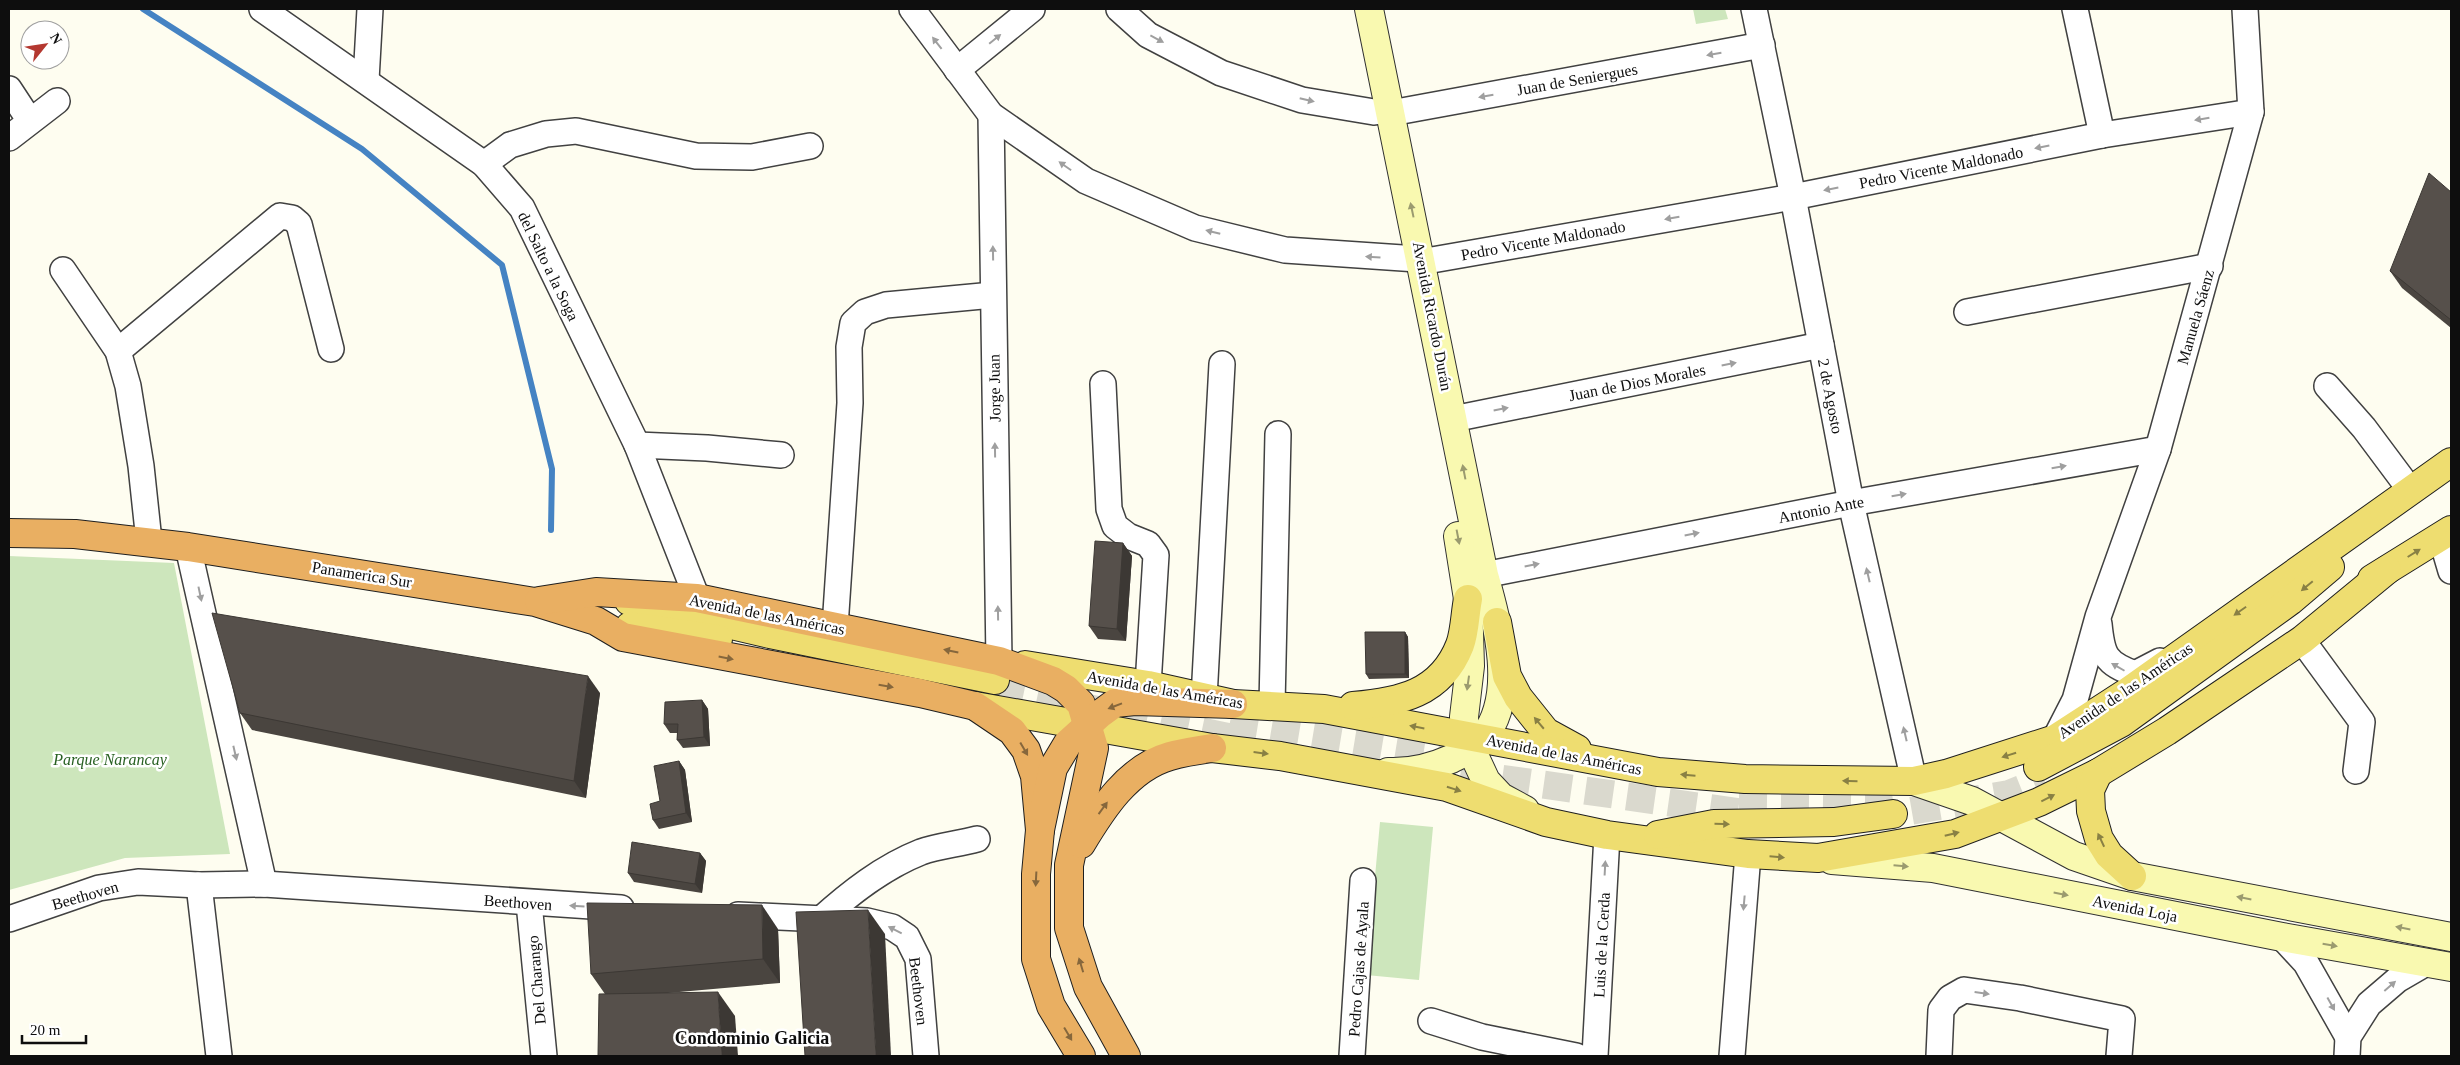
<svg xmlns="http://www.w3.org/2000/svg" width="2460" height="1065" font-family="Georgia,serif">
<rect width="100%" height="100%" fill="#fefdf0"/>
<g fill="#cde6bc">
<polygon points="1693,9 1725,9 1728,19 1696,24"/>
<polygon points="9,556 174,563 230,854 125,858 9,890"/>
<polygon points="1380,822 1433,827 1419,980 1366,975"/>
</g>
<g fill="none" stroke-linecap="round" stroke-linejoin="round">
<polyline stroke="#4583c3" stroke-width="6" points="143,9 362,149 502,265 552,469 551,530"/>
<g stroke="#dad9ce" stroke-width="28" stroke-dasharray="28 14" stroke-linecap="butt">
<polyline points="996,689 1252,742"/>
<polyline points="1230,722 1444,757"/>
<polyline points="1419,767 1744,813 1760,813"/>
<polyline points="1739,800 1870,802 1893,799"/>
<polyline points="1870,814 1893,814 2009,794 2044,780"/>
</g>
<g stroke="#414141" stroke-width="28">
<g id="street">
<polyline points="262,9 484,164 522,208 637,445 697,598"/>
<polyline points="912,9 991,115 1086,181 1195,228 1285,250 1432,260 1793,197 2102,135 2251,112"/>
<polyline points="1119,9 1148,35 1221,73 1302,100 1374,112"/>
<polyline points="1754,9 1793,197 1851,503 1914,781"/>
<polyline points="2075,9 2102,135"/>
<polyline points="957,70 1032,9"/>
<polyline points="366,80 370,9"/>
<polyline points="9,89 30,121"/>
<polyline points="1391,113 1762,45"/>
<polyline points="991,115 999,661"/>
<polyline points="9,138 57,101"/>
<polyline points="484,164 510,145 546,134 576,131 696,156 752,157 810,146"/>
<polyline points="63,270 118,351 128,386 141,466 149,541"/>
<polyline points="1967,312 2210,266"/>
<polyline points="118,351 280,216 292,218 299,224 331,349"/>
<polyline points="1103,384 1109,509 1115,526 1128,536 1148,544 1156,555 1148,685"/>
<polyline points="2327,386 2364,428 2411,491"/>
<polyline points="1453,419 1821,345"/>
<polyline points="637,445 707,448 781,455"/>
<polyline points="2441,537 2451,571"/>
<polyline points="188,547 264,884"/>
<polyline points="1484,575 1851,503 2158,449"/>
<path d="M 2099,624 C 2102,655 2105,663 2135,674 L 2160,661"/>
<polyline points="835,627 850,403 849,347 853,323 865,312 886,305 993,295"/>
<polyline points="2302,640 2362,722 2356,771"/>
<polyline points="1204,698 1222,364"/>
<polyline points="1272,705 1278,434"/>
<polyline points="2055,739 2075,700 2098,617 2158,449 2251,112 2245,9"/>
<polyline points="199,885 219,1056"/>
<polyline points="529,903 544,1056"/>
<polyline points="738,915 867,921 892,927 907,937 918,959 926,1056"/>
<polyline points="9,919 99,888 138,882 199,885 264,884 621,908"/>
<path d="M 820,920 C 850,893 883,867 921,852 C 938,846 959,844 977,839"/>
<polyline points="2282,937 2306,963 2348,1037"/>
<polyline points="1431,1021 1482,1037 1576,1056"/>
<polyline points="1352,1056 1363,881"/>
<polyline points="1595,1056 1607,835"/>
<polyline points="1732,1056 1748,854"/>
<polyline points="1939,1056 1941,1010 1950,998 1964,990 2020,998 2122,1019 2119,1056"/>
<polyline points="2347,1056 2348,1037 2369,1004 2397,980 2428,962"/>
</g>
</g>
<g stroke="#303030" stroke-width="30">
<g id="secondary">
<path d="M 1369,9 L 1484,575 C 1497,622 1518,695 1483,738 C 1475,748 1463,753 1451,759 C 1431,768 1411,773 1388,772"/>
<polyline points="1458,536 1468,599 1470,666 1464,717 1465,736 1486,781 1501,797 1525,810"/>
<polyline points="1914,781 1972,801 2074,856 2132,876 2451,937"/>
<polyline points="1832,860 1933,868 2282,937 2451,967"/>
</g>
</g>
<g stroke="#1f1f1f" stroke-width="30">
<g id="primary">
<polyline points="2372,579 2451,530"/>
<polyline points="629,601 770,634 995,680"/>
<polyline points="1497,622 1507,676 1518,697 1546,732 1577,749"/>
<polyline points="630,626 718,639"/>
<polyline points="1025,665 1148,685 1233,704 1324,709 1658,772 1745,779 1914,781 1946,774 2055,739 2126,693 2451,462"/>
<polyline points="975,706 1212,748 1280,756 1447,787 1546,822 1607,835 1748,854 1818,858 1955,834 2039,802 2098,773 2167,731 2302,640 2387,570"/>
<path d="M 1353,706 C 1399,702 1441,694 1460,645 C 1465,632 1465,614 1468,599"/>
<polyline points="2038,767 2121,723 2290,601 2330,567"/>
<polyline points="2098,773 2090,790 2091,811 2099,839 2109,855 2132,876"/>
<polyline points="1658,835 1714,824 1834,822 1893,814"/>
</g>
</g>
<g stroke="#1f1f1f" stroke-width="30">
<g id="highway">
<polyline points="9,533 75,534 188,547 535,602 596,621 623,637 920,693 975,706 1012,731 1026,750 1035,776 1040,830"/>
<polyline points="539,601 596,592 697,598 999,661 1053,681 1066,689 1081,704 1094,748 1069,865 1069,928 1088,987 1126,1056"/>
<path d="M 1081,844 C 1102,809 1128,768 1170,756 C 1184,752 1198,750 1212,748"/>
<polyline points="1081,1056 1051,1006 1036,959 1036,874 1040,830 1053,768 1068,743 1100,714 1115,703 1135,701 1233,704"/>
</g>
</g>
<use href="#street" stroke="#fff" stroke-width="25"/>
<use href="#secondary" stroke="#f9f9b0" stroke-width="28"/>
<use href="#primary" stroke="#eedd70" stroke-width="28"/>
<use href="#highway" stroke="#e9af62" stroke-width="28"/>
</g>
<g fill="#4a4540">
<polygon points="2451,192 2451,328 2402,288 2390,271"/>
<polygon points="1123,543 1132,556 1126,641 1098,639 1089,626"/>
<polygon points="1405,632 1408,637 1409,678 1369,679 1366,674"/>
<polygon points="600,693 586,798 252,730 240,713"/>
<polygon points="702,700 708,709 710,746 683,748 677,740 677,733 670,733 664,724"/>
<polygon points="679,761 685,770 692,822 659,829 653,820 660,801"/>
<polygon points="700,853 706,861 702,893 634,882 628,873"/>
<polygon points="778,929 780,983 668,993 735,1016 605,994 591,974"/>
</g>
<g fill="#3c3834">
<polygon points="1123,543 1132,556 1126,641 1117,629"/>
<polygon points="1405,632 1408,637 1409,678 1405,674"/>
<polygon points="588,676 600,693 586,798 574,781"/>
<polygon points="702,700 708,709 710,746 704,737"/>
<polygon points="679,761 685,770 692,822 686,813"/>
<polygon points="700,853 706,861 702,893 695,884"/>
<polygon points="762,905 778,929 780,983 763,959"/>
<polygon points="868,910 885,934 891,1056 876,1056"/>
<polygon points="718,992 735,1016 738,1056 722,1056"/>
</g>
<g fill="#56504b" stroke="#3c3834">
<polygon points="2429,173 2451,192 2451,320 2390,271"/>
<polygon points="1095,541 1123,543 1117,629 1089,626"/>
<polygon points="212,613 588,676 574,781 240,713"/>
<polygon points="1365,632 1405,632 1405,674 1366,674"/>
<polygon points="702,700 704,737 677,740 678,724 664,724 665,702"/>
<polygon points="679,761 686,813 653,820 650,804 660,801 654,766"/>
<polygon points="632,842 700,853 695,884 628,873"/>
<polygon points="587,903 762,905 763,959 591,974"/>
<polygon points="868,910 876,1056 805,1056 796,912"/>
<polygon points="718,992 722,1056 598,1056 599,994"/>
</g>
<defs><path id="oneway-solid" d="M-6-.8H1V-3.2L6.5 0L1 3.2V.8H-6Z" transform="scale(1.25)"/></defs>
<g fill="#9f9f9f">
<use href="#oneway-solid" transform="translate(995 39) rotate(-39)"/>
<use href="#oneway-solid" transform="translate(1157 39) rotate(28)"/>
<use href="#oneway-solid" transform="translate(937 43) rotate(-128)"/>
<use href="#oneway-solid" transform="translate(1714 54) rotate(170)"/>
<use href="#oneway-solid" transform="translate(1486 96) rotate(170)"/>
<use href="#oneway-solid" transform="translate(1307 100) rotate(13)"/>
<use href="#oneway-solid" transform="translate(2202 119) rotate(171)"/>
<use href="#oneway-solid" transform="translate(2042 147) rotate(169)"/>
<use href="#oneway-solid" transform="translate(1065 166) rotate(-145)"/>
<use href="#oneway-solid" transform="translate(1831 189) rotate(169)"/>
<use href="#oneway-solid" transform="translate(1672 218) rotate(170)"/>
<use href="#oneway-solid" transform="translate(1213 232) rotate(-166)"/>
<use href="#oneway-solid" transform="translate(993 253) rotate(-91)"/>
<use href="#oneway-solid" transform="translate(1373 257) rotate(-176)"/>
<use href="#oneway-solid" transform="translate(1729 364) rotate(-11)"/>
<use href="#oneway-solid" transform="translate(1501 409) rotate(-11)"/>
<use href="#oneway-solid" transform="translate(995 450) rotate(-91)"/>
<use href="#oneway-solid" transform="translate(2059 467) rotate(-10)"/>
<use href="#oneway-solid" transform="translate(1899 495) rotate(-10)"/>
<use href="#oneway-solid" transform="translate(1692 534) rotate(-11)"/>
<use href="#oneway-solid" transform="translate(1532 565) rotate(-11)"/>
<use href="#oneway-solid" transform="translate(1868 575) rotate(-103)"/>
<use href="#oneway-solid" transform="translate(200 594) rotate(78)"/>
<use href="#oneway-solid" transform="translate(998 613) rotate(-91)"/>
<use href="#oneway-solid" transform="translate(2118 667) rotate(-150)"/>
<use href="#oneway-solid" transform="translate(1905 734) rotate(-103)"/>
<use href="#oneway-solid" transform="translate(235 753) rotate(77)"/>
<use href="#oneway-solid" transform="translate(1605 868) rotate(-87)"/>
<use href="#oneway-solid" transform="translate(1744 903) rotate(95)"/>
<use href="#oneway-solid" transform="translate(577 906) rotate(-177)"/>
<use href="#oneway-solid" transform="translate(895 930) rotate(-153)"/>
<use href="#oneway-solid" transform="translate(2390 986) rotate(-41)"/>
<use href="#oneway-solid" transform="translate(1982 993) rotate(8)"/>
<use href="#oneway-solid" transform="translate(2331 1004) rotate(61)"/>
</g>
<g fill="#9b9b6f">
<use href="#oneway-solid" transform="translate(1412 210) rotate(-102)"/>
<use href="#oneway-solid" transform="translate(1464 472) rotate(-101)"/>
<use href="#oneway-solid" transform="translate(1458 537) rotate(79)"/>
<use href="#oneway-solid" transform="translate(1468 683) rotate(98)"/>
<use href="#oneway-solid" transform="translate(1901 866) rotate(5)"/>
<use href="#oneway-solid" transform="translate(2061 894) rotate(11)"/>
<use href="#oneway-solid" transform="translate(2244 898) rotate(-169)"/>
<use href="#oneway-solid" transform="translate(2403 928) rotate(-169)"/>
<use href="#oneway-solid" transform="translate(2330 945) rotate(10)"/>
</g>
<g fill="#898044">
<use href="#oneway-solid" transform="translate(2414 553) rotate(-32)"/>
<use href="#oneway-solid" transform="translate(2307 586) rotate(140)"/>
<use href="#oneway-solid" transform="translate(2240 611) rotate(145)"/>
<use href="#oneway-solid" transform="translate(1539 723) rotate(-130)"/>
<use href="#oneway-solid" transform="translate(1417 727) rotate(-169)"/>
<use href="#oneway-solid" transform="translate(1261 753) rotate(7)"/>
<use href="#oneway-solid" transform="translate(2009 755) rotate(162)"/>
<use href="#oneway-solid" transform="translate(1688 775) rotate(-175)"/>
<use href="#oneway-solid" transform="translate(1850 781) rotate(-179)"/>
<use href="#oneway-solid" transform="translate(1454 789) rotate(18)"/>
<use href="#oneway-solid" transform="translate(2048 798) rotate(-27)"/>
<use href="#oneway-solid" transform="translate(1722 824) rotate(1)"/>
<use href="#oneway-solid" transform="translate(1952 834) rotate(-14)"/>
<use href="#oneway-solid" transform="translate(2101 840) rotate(-115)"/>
<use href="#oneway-solid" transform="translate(1777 857) rotate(5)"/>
</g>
<g fill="#86673c">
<use href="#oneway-solid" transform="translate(951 651) rotate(-168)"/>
<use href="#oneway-solid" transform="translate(726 658) rotate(11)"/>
<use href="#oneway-solid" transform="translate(886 686) rotate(10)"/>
<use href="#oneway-solid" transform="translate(1115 706) rotate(159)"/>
<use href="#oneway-solid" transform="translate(1024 749) rotate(60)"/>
<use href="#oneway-solid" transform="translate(1103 808) rotate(-54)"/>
<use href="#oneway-solid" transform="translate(1036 879) rotate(93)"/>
<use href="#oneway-solid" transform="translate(1081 965) rotate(-107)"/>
<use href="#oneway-solid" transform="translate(1068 1034) rotate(59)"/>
</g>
<g text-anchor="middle" stroke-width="5" stroke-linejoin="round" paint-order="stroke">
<g font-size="16" fill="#0e0e0e" stroke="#fff">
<text transform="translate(1577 79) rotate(-10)" y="6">Juan de Seniergues</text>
<text transform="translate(1941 167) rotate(-11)" y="6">Pedro Vicente Maldonado</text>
<text transform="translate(1543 240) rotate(-10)" y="6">Pedro Vicente Maldonado</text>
<text transform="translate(549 266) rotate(64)" y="6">del Salto a la Soga</text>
<text transform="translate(1433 316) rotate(79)" y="6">Avenida Ricardo Durán</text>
<text transform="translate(2195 317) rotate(-74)" y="6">Manuela Sáenz</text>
<text transform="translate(1637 382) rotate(-11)" y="6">Juan de Dios Morales</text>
<text transform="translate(994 388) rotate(-91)" y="6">Jorge Juan</text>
<text transform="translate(1831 396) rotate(79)" y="6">2 de Agosto</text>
<text transform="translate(1821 509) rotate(-11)" y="6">Antonio Ante</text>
<text transform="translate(362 574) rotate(9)" y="6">Panamerica Sur</text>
<text transform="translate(767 614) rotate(11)" y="6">Avenida de las Américas</text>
<text transform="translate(1165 689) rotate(10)" y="6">Avenida de las Américas</text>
<text transform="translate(2125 690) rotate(-34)" y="6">Avenida de las Américas</text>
<text transform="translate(1564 754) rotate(11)" y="6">Avenida de las Américas</text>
<text transform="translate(85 895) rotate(-16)" y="6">Beethoven</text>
<text transform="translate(518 902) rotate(4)" y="6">Beethoven</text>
<text transform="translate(2135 908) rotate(11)" y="6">Avenida Loja</text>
<text transform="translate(1601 945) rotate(-87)" y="6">Luis de la Cerda</text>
<text transform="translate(1358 969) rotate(-86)" y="6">Pedro Cajas de Ayala</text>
<text transform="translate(536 980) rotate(-95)" y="6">Del Charango</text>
<text transform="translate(919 991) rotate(83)" y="6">Beethoven</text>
</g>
<g font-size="16" font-style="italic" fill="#296123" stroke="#fff">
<text x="110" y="765">Parque Narancay</text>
</g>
<g font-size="18" font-weight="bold" fill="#0e0e0e" stroke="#fff">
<text x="752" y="1044">Condominio Galicia</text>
</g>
</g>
<rect width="2460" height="1065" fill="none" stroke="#0e0e0e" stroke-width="20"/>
<g transform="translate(45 45) rotate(60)"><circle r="24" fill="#ffffff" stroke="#9f9f9f"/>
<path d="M0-4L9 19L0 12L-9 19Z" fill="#b43830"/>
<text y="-8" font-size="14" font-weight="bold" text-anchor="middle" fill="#0e0e0e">N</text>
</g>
<path d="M22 1035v8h64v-8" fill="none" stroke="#0e0e0e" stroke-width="2.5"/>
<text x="30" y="1035" font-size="15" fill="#0e0e0e" stroke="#ffffff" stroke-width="4" paint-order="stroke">20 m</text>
</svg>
